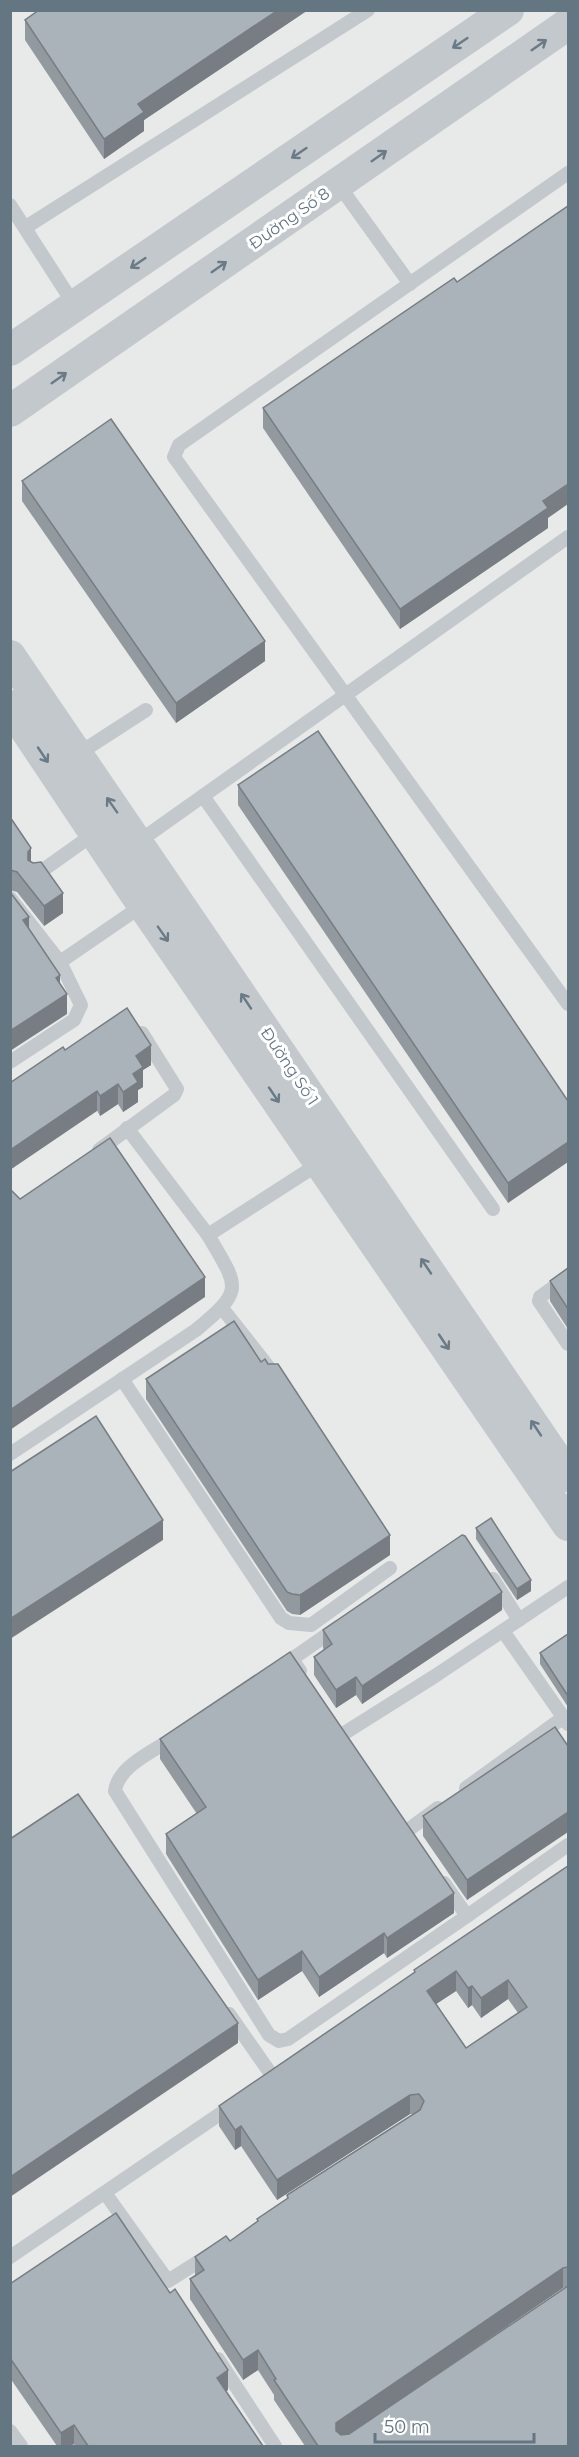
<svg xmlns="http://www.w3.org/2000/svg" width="579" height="2457" font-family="Montserrat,sans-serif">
<rect width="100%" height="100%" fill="#fafaf8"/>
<rect fill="#e8e9e9" x="11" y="11" width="557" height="2435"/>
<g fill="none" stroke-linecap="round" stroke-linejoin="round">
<g stroke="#c3c8cc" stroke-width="14">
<polyline points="568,173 179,445 174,457 568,1004"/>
<polyline points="338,184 410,284"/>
<polyline points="10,205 75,306"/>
<polyline points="26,227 368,10"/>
<polyline points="78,754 146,710"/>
<polyline points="203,796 493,1209"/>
<polyline points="138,842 568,537"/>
<polyline points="36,875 95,833"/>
<polyline points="10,898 60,962 81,1005 74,1020 10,1062"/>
<polyline points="60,962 143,905"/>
<polyline points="127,1128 208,1235 320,1163"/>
<polyline points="99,1150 174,1095 177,1089 142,1033"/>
<polyline points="568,1277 540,1297 539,1301 568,1344"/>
<polyline points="222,1308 274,1374"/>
<polyline points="122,1379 281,1618 289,1623 311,1625 390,1568"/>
<path d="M 10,1454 L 196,1330 C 246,1289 238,1287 208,1235"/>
<polyline points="493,1579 519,1620"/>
<polyline points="503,1631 568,1724"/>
<polyline points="300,1671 292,1659 338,1627"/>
<polyline points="343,1734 435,1676 568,1587"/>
<path d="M 175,1737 C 155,1750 118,1766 115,1791 L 269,2035 L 279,2041 L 288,2039 L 467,1916"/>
<polyline points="466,1788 564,1717"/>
<polyline points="408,1830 438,1808"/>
<polyline points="444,1883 467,1916 568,1845"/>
<polyline points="229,2014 273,2077"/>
<polyline points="105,2193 168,2281 209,2255"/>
<polyline points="10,2257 233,2105"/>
<polyline points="218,2359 275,2446"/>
<polyline points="10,2431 21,2446"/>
</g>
<g stroke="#c3c8cc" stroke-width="32">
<polyline points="10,350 508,10"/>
<polyline points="10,411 568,24"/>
<polyline points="10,656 568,1476"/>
<polyline points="10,706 143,905 568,1525"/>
</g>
</g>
<g fill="#929a9f" fill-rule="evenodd">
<polygon points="39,10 308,10 144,120 144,131 104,159 25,40 25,20"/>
<polygon points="263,408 548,518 548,528 400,629 263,428"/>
<polygon points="22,481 265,661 176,723 22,501"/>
<polygon points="238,785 568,1101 508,1203 238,805"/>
<polygon points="10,817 31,862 63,913 44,926 17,892 10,890"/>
<polygon points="65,1050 151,1065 143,1070 143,1087 138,1090 138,1102 123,1112 118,1104 100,1116"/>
<polygon points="568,1268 568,1329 550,1301 550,1281"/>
<polygon points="146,1379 390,1555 300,1615 292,1614 287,1611 146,1399"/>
<polygon points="476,1528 531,1591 517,1600 476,1539"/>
<polygon points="502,1610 362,1704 356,1695 336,1708 314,1675 314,1657 324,1650 323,1648 323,1630"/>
<polygon points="568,1634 568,1707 540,1664 540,1653"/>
<polygon points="160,1739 454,1913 387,1958 384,1953 319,1997 302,1971 258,2000 166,1854 166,1834 197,1814 160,1759"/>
<polygon points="568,1746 467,1900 423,1836 423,1816"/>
<path d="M 568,1866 L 568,2446 L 305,2446 L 274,2400 L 274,2395 L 258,2370 L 243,2380 L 190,2299 L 190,2279 L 195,2276 L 195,2257 L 230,2241 L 257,2222 L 257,2219 L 287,2199 L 287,2195 L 413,2114 L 410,2114 L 277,2200 L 241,2146 L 235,2150 L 219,2126 L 219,2106 L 414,1973 L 414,1970 ZM 456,1991 L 468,2008 L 472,2005 L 481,2018 L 508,1999 L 518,2013 L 466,2048 L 436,2004 ZM 566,2287 L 349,2434 L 563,2288 Z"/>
<polygon points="10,2284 228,2390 226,2391 263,2446 75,2446 74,2444 70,2446 57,2446 10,2378"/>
</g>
<g fill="#777d82">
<polygon points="278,10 308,10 144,120 144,131 104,159 104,139 138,104"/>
<polygon points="568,484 568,504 548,518 548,528 400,629 400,609 543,501"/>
<polygon points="265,641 265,661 176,723 176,703"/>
<polygon points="31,848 31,867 28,872 28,852"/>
<polygon points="63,893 63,913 44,926 44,906"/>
<polygon points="29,917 29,936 23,920"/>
<polygon points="60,975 60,995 56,978"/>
<polygon points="67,994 67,1014 10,1051 10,1031"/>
<polygon points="151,1045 151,1065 143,1070 143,1087 138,1090 138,1102 123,1112 123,1092 136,1056"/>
<polygon points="118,1084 118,1104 100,1116 100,1096"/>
<polygon points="97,1091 97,1111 10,1170 10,1150"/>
<polygon points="568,1142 568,1162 508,1203 508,1183"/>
<polygon points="205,1277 205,1297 10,1430 10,1410"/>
<polygon points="163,1520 163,1540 10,1639 10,1619"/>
<polygon points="390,1535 390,1555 300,1615 300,1595"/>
<polygon points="531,1580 531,1591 517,1600 517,1589"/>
<polygon points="502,1592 502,1610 362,1704 362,1686"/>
<polygon points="356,1677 356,1695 336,1708 336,1690"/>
<polygon points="568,1812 568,1832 467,1900 467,1880"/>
<polygon points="454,1893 454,1913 387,1958 387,1938"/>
<polygon points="384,1933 384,1953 319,1997 319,1977"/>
<polygon points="302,1951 302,1971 258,2000 258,1980"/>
<polygon points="456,1971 456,1991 427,2010 427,1991"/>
<polygon points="508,1980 508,1999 481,2018 481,1998"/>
<polygon points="472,1986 472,2005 468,2008 468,1988"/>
<polygon points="238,2023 238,2043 10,2197 10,2177"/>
<polygon points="410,2095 410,2114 277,2200 277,2180"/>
<polygon points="241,2126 241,2146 235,2150 235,2130"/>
<polygon points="563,2268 563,2288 336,2443 336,2423"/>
<polygon points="258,2350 258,2370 243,2380 243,2360"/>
<polygon points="228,2370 228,2390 217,2397 217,2378"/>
<polygon points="74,2425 74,2444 70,2446 61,2446 61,2433"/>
</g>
<g fill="#aab3b9" stroke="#777d82" stroke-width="1.5" fill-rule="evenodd">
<polygon points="39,10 278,10 138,104 144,112 104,139 25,20"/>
<polygon points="568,206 568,484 543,501 548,508 400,609 263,408 454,278 457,282"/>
<polygon points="111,419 265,641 176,703 22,481"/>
<polygon points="318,731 568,1101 568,1142 508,1183 238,785"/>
<polygon points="10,817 31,848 28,852 28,860 33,863 41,862 63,893 44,906 17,872 10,870"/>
<polygon points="10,892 29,917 23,920 60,975 56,978 67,994 10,1031"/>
<polygon points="127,1008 151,1045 136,1056 143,1067 133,1074 138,1082 123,1092 118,1084 100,1096 97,1091 10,1150 10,1083 63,1047 65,1050"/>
<polygon points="110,1138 205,1277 10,1410 10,1189 20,1199"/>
<polygon points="568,1268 568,1309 550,1281"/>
<polygon points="234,1321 261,1362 265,1359 268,1364 278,1364 390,1535 300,1595 292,1594 287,1592 146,1379"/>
<polygon points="96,1416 163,1520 10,1619 10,1472"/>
<polygon points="491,1518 531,1580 517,1589 476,1528"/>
<polygon points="462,1535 465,1536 502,1592 362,1686 356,1677 336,1690 314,1657 332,1644 323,1630"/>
<polygon points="568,1634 568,1696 540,1653"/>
<polygon points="290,1652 454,1893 387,1938 384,1933 319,1977 302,1951 258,1980 166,1834 206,1807 160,1739"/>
<polygon points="555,1727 568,1746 568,1812 467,1880 423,1816"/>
<polygon points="78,1794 238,2023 10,2177 10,1839"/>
<path d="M 568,1866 L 568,2267 L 563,2268 L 336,2423 L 336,2431 L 341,2435 L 349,2434 L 568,2286 L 568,2446 L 318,2446 L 274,2380 L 276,2379 L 258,2350 L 243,2360 L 190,2279 L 204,2270 L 195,2257 L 226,2236 L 230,2241 L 258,2221 L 257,2219 L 288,2198 L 287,2195 L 420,2110 L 424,2101 L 419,2094 L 410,2095 L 277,2180 L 241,2126 L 235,2130 L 219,2106 L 415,1972 L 414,1970 ZM 456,1971 L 468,1988 L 472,1986 L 481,1998 L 508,1980 L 527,2007 L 466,2048 L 427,1991 Z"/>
<polygon points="116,2213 170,2293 175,2289 228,2370 217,2378 263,2446 88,2446 74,2425 61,2433 10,2358 10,2284"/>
</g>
<defs><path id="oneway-shaft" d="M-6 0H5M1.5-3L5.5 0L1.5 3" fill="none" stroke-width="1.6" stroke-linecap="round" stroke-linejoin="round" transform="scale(1.5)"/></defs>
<g stroke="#6a7a87">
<use href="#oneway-shaft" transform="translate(460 43) rotate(146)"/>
<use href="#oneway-shaft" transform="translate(539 45) rotate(-35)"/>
<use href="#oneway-shaft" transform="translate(299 153) rotate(146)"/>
<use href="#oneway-shaft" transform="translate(379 156) rotate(-35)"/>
<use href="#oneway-shaft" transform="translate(138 263) rotate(146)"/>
<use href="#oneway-shaft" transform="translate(219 267) rotate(-35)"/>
<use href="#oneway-shaft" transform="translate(59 378) rotate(-35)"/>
<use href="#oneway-shaft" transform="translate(43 755) rotate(56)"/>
<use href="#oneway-shaft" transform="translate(112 805) rotate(-125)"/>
<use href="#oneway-shaft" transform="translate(163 934) rotate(55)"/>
<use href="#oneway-shaft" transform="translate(246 1001) rotate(-124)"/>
<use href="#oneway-shaft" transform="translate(274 1095) rotate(56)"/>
<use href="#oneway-shaft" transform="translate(426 1266) rotate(-124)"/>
<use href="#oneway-shaft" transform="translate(444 1342) rotate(56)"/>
<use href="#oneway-shaft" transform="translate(536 1428) rotate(-124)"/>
</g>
<g text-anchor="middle" stroke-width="6" stroke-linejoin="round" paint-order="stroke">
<g font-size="16" fill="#657683" stroke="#fff">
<text transform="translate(289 218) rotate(-35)" y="6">Đường Số 8</text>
<text transform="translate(290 1066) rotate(56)" y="6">Đường Số 1</text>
</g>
</g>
<rect width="579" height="2457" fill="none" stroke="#657683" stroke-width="24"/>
<path d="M375 2433v9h159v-9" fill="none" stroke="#657683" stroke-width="3"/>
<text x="384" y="2433" font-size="18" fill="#657683" stroke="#ffffff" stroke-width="4.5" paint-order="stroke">50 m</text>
</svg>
